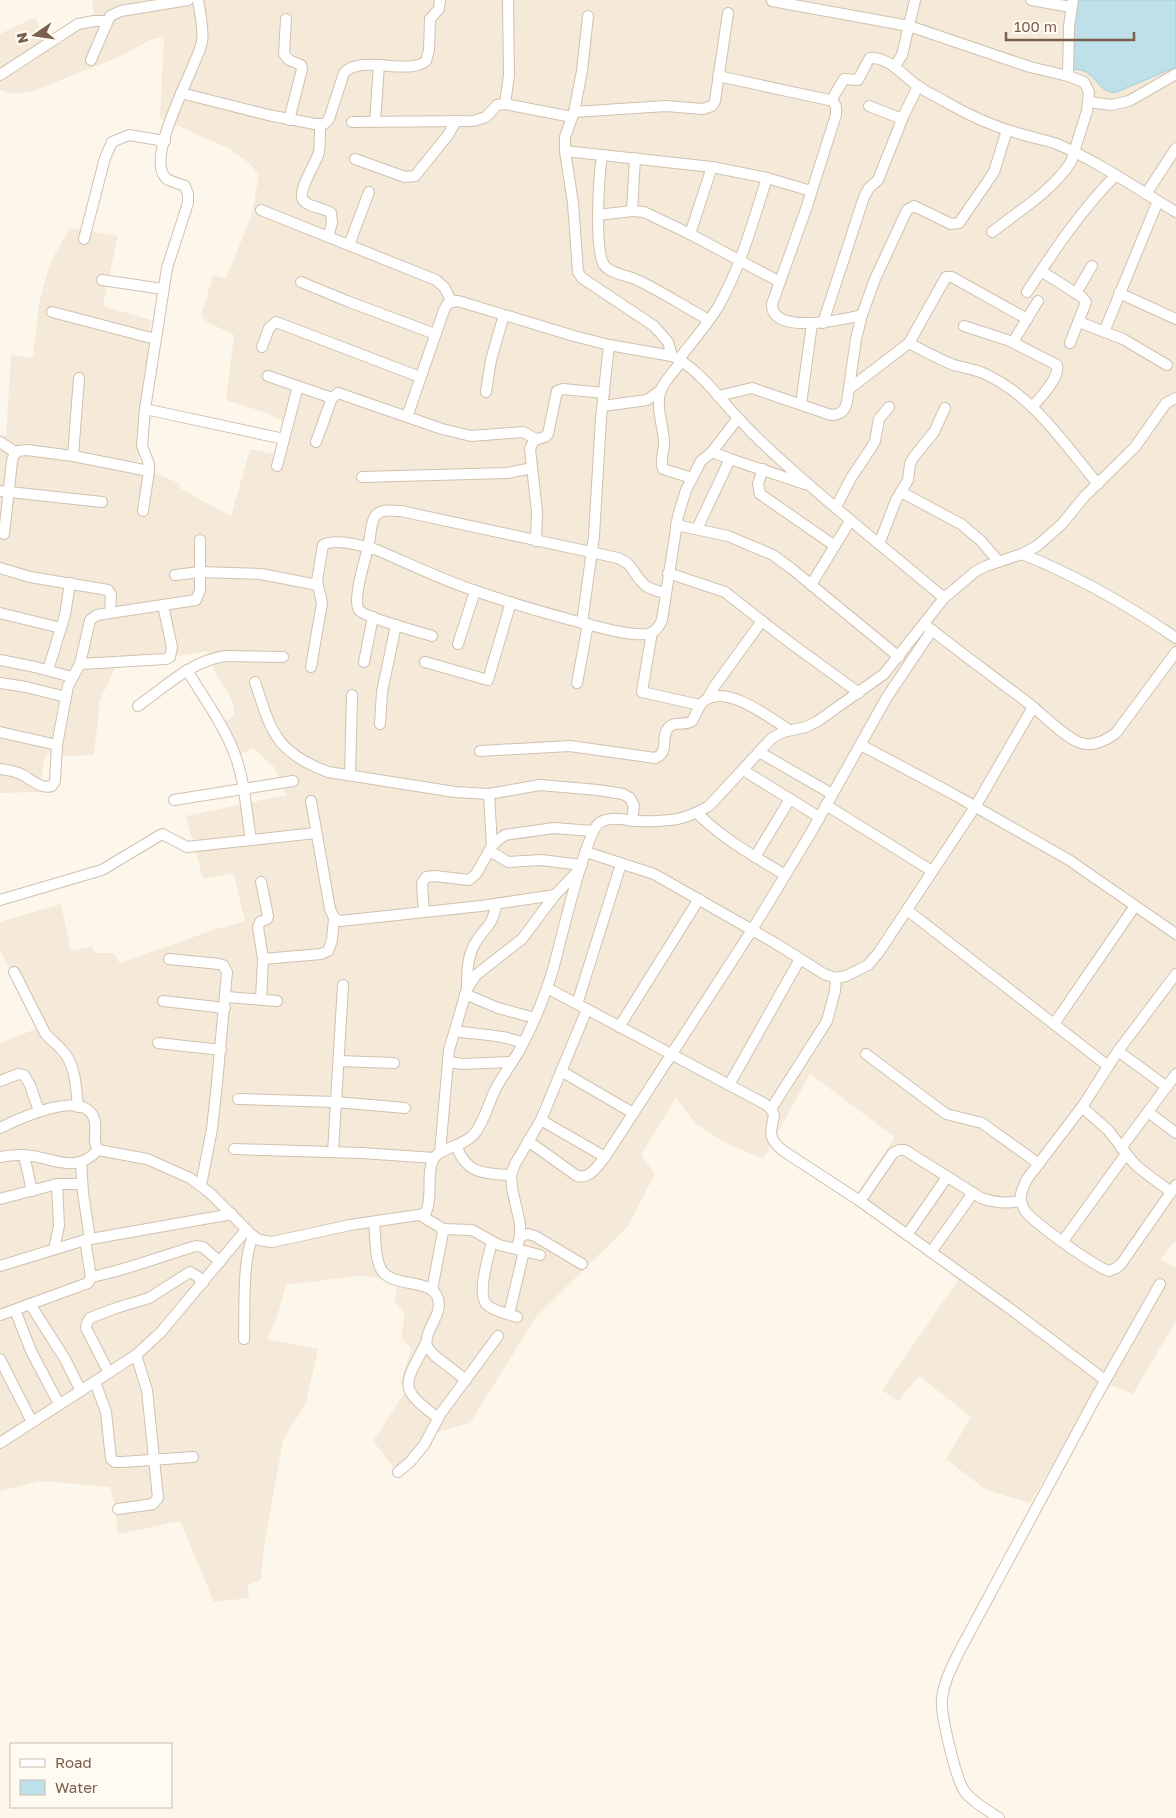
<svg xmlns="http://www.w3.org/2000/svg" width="1176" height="1818" font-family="'Golos Text',sans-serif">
<rect width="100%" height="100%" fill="#fdf7eb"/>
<polygon fill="#f5ead9" points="92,0 1176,0 1176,1240 1161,1259 1176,1268 1176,1321 1133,1394 1101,1381 1030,1503 986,1490 946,1459 971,1417 919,1376 898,1401 882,1390 958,1280 853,1199 895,1137 810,1074 763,1159 724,1142 696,1124 676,1098 641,1155 655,1174 628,1226 536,1317 470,1423 438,1432 398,1474 373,1441 405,1392 401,1381 410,1352 412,1350 401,1338 405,1315 395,1302 397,1280 360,1276 286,1285 277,1318 267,1339 318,1349 306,1403 283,1440 264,1547 261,1580 248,1585 249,1598 214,1602 180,1521 118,1534 115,1506 110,1487 40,1481 0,1491 0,1043 38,1028 0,950 0,922 61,904 71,951 91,947 96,953 113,953 120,963 213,930 245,921 233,873 203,879 186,816 286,795 274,767 253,748 239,755 222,724 234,715 234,707 228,692 217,677 207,651 156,660 120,658 100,700 94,755 70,756 49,753 45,756 39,792 0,793 0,435 6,435 11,358 12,355 30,358 33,356 39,304 47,274 51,261 70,228 118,236 103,306 151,320 138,466 179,483 181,489 231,516 250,449 274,454 283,422 270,414 226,400 234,335 207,322 201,316 213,275 226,278 251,217 259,175 249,163 228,148 160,118 164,36 150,40 119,57 33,91 14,94 0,90 0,34 35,17 46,42 94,19"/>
<path fill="#bde0e9" stroke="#a3cfdb" d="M 1076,0 L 1176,0 L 1176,67 L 1117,92 C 1102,95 1098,79 1086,72 C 1083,70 1078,70 1074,69 L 1073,59 L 1074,58 L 1072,44 Z"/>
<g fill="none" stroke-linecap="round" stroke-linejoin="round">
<g stroke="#d1c0af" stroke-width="12">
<g id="minor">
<polyline points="1031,0 1071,7"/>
<path d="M 772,1 L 909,26 L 1030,67 L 1068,76 L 1084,82 L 1089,92 L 1087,111 L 1071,162 C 1053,190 1019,211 992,232"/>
<polyline points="588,16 582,71 574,112 565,137 565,151 573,203 578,272 582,278 654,326 668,342 672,356"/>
<polyline points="286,19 284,54 289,60 301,65 302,69 289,120"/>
<polyline points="91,60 110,16 121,11 188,0"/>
<polyline points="895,66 902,55 915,0"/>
<polyline points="0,75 78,24 94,21 107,21"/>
<path d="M 718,76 L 829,100 L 832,99 L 844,79 L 858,80 L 868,61 L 870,58 C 890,57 903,76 918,86 C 926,92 936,96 944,101 C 968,115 994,127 1021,134 C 1033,138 1046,140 1057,144 C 1099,162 1137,189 1176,212"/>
<polyline points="1068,76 1069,26 1073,0"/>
<path d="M 181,93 L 268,115 L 315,124 L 324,124 L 329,119 L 344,73 C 361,54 408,76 426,61 L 429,50 L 430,19 L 439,9 L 440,0"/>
<path d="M 832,99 L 836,107 L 836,115 L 806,209 L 772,304 C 771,336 844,319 862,315"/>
<polyline points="1089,102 1111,105 1129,101 1176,74"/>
<polyline points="505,104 509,75 508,0"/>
<polyline points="869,106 897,117 903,117 918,86"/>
<polyline points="574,112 666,106 703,109 712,106 715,101 728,13"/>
<polyline points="352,122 473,121 486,117 497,105 505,104 572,117"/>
<polyline points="375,122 379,65"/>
<path d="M 320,125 C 320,134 320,143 319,152 C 316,164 297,190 303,200 C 308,207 324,208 331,213 L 332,223 L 328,237"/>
<polyline points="565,151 712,167 767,178 811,191"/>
<path d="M 602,155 C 599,176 594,249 604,265 C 611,274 626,275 635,279 C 661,291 685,307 709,320"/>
<polyline points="355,159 405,177 415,176 448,135 456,121"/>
<polyline points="1146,194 1176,148"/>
<polyline points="261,210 436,280 444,287 452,302"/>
<polyline points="632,211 635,158"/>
<polyline points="598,215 632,211 644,212 690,234 780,282"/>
<polyline points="690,234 712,167"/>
<polyline points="84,239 105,158 112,142 129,135 165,141"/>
<polyline points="349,245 369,192"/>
<polyline points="1041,271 1082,297 1086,302 1070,343"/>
<polyline points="102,280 163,289"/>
<polyline points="301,282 347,301 435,334"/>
<path d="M 1027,292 C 1054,251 1081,210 1116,175"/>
<polyline points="1076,293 1092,266"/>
<polyline points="1119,293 1176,319"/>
<polyline points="52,312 155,339"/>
<polyline points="1079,322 1123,339 1167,365"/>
<polyline points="823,323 864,197 869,188 878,180 903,117"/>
<path d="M 964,326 L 1010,341 L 1057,365 C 1060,378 1040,398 1032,407"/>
<polyline points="1104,332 1158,201"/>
<polyline points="1013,342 1038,301"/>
<path d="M 909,343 C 924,351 938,359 954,365 C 964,368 974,369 983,373 C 1033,395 1064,444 1098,484"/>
<polyline points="262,347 269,328 276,322 420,377"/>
<path d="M 679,359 C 692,342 707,325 718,307 C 741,267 753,221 767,178"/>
<path d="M 682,361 C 675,370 665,380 661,390 C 655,406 663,425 664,441 C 665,450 659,460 663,469 L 692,478"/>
<polyline points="268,376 332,398"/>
<polyline points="849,389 909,343 946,277 952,277 1027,319"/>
<polyline points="486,392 491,360 504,315"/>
<path d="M 718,396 L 752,388 L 831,415 C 840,415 845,411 847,402 L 856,339 L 862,315 L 875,279 L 907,210 L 914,206 L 951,224 L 959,223 L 994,172 L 1007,130"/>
<polyline points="801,404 812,324"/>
<polyline points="603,406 647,400 661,390"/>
<polyline points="145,409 284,439"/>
<path d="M 407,417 L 444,310 L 448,303 L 458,301 L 468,304 L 574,336 L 609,345 L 672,356 C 696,366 720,399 738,418 C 748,429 759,440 770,450 C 826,502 886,549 944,598"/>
<polyline points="0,442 15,452"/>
<polyline points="316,442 332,398 338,393 442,429 471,436 523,432 536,439"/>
<polyline points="712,452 730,459 805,484"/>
<polyline points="73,456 79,378"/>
<polyline points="277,466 298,386"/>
<polyline points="763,469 758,484 760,494 835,546"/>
<polyline points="362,477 507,473 532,468"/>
<polyline points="0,491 102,502"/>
<polyline points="901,492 961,524 981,541 999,562"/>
<polyline points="836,507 851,478 871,448 875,441 879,419 889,407"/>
<path d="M 143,511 L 149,471 L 149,464 L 142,446 L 145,409 L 167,268 L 188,203 L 188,194 L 185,186 C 180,184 172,182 167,179 C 142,160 197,66 202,42 C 204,29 200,13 198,0"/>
<polyline points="676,525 728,536 773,555 792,569 899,657"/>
<polyline points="697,529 730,459"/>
<polyline points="4,534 12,461 14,455 18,451 27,450 73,456 149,471"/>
<polyline points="536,541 537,512 530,449 534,440 545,437 548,434 557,391 563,389 604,393"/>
<polyline points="879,544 896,500 908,480 910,464 913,458 934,432 945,408"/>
<path d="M 1022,554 C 1077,576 1128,605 1176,638"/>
<polyline points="0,568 30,577 108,590 111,595 110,613"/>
<polyline points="668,573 725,592 785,639 859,693"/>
<polyline points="175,575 200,572 261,574 317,585"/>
<polyline points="811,585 850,521"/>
<polyline points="0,613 61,628"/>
<polyline points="582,623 594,536 601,418 609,345"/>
<path d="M 928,627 C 962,654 997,679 1032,706 C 1043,715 1068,740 1081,743 C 1094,747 1106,740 1116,733 L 1176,652"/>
<polyline points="652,632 642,692 700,705"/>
<path d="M 432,636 C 419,632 367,618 360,611 C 357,608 357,604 357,601 C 357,580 367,557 370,537 C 371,530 371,521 376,515 C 382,508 393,511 401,511 L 618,558 C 634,564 634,577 646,586 C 652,590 658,591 665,593"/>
<polyline points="458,644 475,591"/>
<polyline points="0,660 35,667 72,677"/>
<polyline points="364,662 373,617"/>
<polyline points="425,662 488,680 511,602"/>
<polyline points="80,664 166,659 170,657 172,647 163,605"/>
<path d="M 311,667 L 322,603 L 317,581 L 323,545 C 335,538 364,546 377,550 C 410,564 442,580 476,591 C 509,603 542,612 575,621 C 595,626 627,636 647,634 C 655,633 659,627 662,620 L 678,516 L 686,490 L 701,461 L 712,452 L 738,418"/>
<polyline points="48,670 65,615 70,583"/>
<path d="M 187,670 C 203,697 224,725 235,755 C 245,781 246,812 251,839"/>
<path d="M 255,682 C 271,731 275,752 328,772 L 455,792 L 489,794 L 540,785 L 598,790 L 623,794 L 630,798 L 634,806 L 632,821"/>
<polyline points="0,683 26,687 66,697"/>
<polyline points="577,683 588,624"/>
<polyline points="708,698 714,687 762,621"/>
<path d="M 138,706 C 165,687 191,661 225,656 L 283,657"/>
<polyline points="380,724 382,692 396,625"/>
<polyline points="0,732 57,745"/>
<polyline points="861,745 953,794 1069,860 1176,934"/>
<path d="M 480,751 L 570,746 L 655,758 C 671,752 659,737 669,727 C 675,721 685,726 692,721 C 696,715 698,706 704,701 C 726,683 770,718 789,730"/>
<polyline points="759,752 832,794"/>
<path d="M 0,769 C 7,770 14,771 21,774 C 31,779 41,790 52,786 L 55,781 L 57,745 L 68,686 L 80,664 L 90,620 L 97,615 L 196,600 L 200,590 L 200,540"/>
<polyline points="743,770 819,817"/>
<polyline points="350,775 352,695"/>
<polyline points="174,800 293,781"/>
<polyline points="311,801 330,909 334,918 340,921 481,906 555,895"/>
<polyline points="826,805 932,871"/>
<path d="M 697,813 C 723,839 754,856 785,875"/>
<polyline points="492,846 498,840 505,835 554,828 593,831"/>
<polyline points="490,851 508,862 541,860 582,865"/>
<polyline points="586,852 654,874 775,943 824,974 836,978 846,976 868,965 879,952 975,807 1033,707"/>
<polyline points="755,857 790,799"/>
<polyline points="0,900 102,870 162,834 187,847 316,833"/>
<polyline points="907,910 1108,1066"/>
<polyline points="424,912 422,883 426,877 435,876 469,880 476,874 492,846 489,794"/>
<polyline points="169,959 219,964 223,965 227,972 217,1083 212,1129 201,1185"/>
<polyline points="263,959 321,954 328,951 332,940 334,918"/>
<path d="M 14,972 L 45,1033 C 50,1040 57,1044 62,1050 C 76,1065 76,1088 78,1107"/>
<path d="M 1176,974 L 1118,1051 L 1082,1107 L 1027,1179 C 1024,1186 1019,1194 1021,1201 C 1022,1204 1024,1210 1026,1212 C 1036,1224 1095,1267 1109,1271 L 1116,1268 L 1121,1264 L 1176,1185"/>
<path d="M 467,988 C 467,974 467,959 474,945 C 484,927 493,927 496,904"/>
<path d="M 547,988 L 765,1104 L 771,1109 L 774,1115 C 771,1132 767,1137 782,1150 L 860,1201 L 1005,1305 L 1105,1380"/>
<polyline points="465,994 498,1008 535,1018"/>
<polyline points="226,997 277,1001"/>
<polyline points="261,999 263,959 258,927 260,922 267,919 268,916 261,882"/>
<polyline points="163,1001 225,1008"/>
<polyline points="577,1004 621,864"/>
<polyline points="1054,1024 1135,906"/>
<polyline points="619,1027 699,899"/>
<path d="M 455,1031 C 478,1035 501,1034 523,1043"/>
<polyline points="158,1043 221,1050"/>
<polyline points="1118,1051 1167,1087"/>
<polyline points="866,1054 946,1114 982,1123 1039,1164"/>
<polyline points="339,1061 394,1063"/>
<polyline points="448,1062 463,1064 512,1062"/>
<polyline points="561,1071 633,1113"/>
<polyline points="0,1081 18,1074 24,1075 30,1085 39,1111"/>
<polyline points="729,1085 800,959"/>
<polyline points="238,1099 336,1102 405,1108"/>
<polyline points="1082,1107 1108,1130 1132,1161 1139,1168 1171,1192"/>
<polyline points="771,1109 827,1021 835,991 836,978"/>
<polyline points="1148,1112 1176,1133"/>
<polyline points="541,1120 605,1157"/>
<path d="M 0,1128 C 18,1119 80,1090 93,1116 C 99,1127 91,1141 98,1150 L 147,1159 L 190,1178 L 210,1193 L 253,1236 L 259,1240 L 272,1242 L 350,1225 L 425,1214 C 434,1198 425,1173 434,1158 C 441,1147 464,1147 475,1133 C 484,1121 488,1106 494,1092 C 501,1078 510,1066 518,1053 C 533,1026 545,996 554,966 C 560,943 586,833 599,823 C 610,815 627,821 640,821 C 650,822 660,821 670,820 C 684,819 697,813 709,806 L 772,738 L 783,732 L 806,727 L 818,721 L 884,674 L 944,598 L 976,571 L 986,566 L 1022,554 L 1037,546 L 1062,524 L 1084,497 L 1135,447 L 1166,403 L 1176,398"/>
<path d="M 528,1141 L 577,1176 C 591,1179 597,1166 605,1157 L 752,930 L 809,836 L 887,697 L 932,630"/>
<path d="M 457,1147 C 466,1174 486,1174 511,1175"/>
<polyline points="1121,1148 1176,1074"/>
<polyline points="234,1149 362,1153 434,1158"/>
<polyline points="333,1152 343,985"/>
<polyline points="440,1153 449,1050 467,989 476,975 522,939 555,895 579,870"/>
<polyline points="24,1155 32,1191"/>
<path d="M 0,1157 C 10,1155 21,1154 32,1156 C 58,1160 77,1173 98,1150"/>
<polyline points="81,1162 83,1193 90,1239"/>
<polyline points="0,1199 57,1184 82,1184"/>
<path d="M 860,1201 L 893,1153 L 899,1150 L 905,1150 L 981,1198 C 995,1203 1006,1204 1021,1201"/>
<polyline points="420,1215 440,1227 443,1232 432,1290"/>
<path d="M 374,1222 C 376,1236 374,1258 382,1271 C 394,1288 433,1278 438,1299 C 443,1316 423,1330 427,1347 L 435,1356 L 466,1380"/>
<polyline points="442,1229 472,1230 499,1245 540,1255"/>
<polyline points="907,1235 947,1177"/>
<polyline points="520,1236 528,1234 535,1236 582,1264"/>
<polyline points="1063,1241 1126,1154"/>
<path d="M 492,1242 C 489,1255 476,1295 487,1305 C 493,1311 508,1314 517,1317"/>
<polyline points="54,1249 59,1226 57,1184"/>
<polyline points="517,1249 520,1236 520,1224 512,1188 511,1175 515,1164 541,1120 587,1009"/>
<polyline points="931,1252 973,1193"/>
<polyline points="0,1266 85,1240 232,1214"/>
<path d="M 91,1277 C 128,1270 161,1256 196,1246 L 203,1247 L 220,1262"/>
<polyline points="30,1304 65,1359 81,1391"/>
<polyline points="15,1310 31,1351 59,1404"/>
<polyline points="509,1314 524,1251"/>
<polyline points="0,1315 88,1283 91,1277 85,1240"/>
<path d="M 244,1339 C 245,1310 242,1261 253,1236"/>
<path d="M 426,1343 C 404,1386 397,1387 438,1418"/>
<polyline points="0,1359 32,1422"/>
<polyline points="109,1373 86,1328 87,1323 90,1318 116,1308 149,1298 190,1272 197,1276 203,1283"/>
<polyline points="95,1382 106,1412 111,1459 115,1462 122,1462 193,1457"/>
<polyline points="0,1443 136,1355 161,1332 246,1230"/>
<polyline points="398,1472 410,1462 424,1445 441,1413 498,1336"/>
<polyline points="118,1509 153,1504 158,1498 147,1390 136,1355"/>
<path d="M 999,1818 C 987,1810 974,1803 965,1792 C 956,1780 940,1713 942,1698 C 944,1681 952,1667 959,1652 L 1096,1397 L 1160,1284"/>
</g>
</g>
<use href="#minor" stroke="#fff" stroke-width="10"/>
</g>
<rect x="10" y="1743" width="162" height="65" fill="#fffbf2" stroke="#cabdb0"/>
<rect x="20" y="1759" width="25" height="8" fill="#ffffff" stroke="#cabdb0"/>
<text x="55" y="1768" font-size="15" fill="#7a5f4c">Road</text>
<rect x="20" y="1780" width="25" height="15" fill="#bde0e9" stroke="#cabdb0"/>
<text x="55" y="1793" font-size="15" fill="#7a5f4c">Water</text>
<g transform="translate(35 35) rotate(257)" stroke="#fffbf2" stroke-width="4" paint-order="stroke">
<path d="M0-4L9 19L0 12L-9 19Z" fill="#7a5f4c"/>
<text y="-8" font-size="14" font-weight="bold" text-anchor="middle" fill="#7a5f4c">N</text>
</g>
<path d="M1006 32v8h128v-8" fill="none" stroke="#7a5f4c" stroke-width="2.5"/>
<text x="1014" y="32" font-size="15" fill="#7a5f4c" stroke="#fffbf2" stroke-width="4" paint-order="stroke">100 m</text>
</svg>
